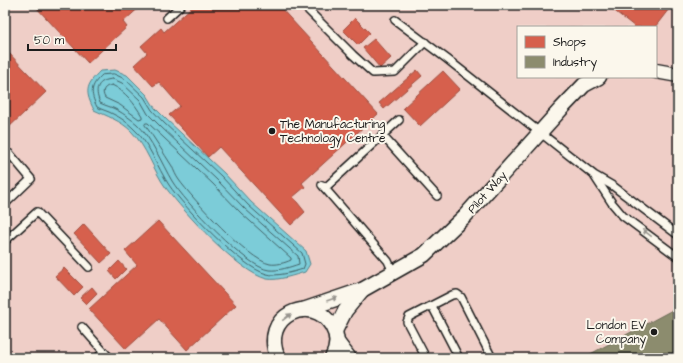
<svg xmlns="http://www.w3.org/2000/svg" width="683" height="363" font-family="'Architects Daughter',sans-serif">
<rect width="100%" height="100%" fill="#f4dfd6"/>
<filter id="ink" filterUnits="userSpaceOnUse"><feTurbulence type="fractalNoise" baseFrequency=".025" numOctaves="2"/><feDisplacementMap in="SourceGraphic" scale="8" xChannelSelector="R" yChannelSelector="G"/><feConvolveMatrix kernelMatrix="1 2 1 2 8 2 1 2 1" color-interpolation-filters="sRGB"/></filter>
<g filter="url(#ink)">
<path fill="#efcec7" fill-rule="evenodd" d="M 5,5 L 678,5 L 678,358 L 5,358 ZM 518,27 L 656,27 L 656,77 L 518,77 Z"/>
<path fill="#7cccd8" stroke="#56868d" d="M 115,70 L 127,75 L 147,95 L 155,108 L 167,120 L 224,173 L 251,202 L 306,251 L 310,264 L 305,272 C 295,275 278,281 267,279 C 239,273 183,211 166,188 C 153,170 147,147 131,131 C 121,121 107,116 94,110 C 85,92 85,86 100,71 Z"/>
<g fill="#d6604d" stroke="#9e4c3e">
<polygon points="34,5 142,5 123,22 127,27 88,63"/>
<polygon points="194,5 278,5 378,114 302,183 305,187 293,197 305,212 291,225 219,147 208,157 169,115 180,106 159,82 153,86 134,65 147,53 141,46 161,28 164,32"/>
<polygon points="607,5 672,5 655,27 635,27"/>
<polygon points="355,18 370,33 358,45 343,30"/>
<polygon points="374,39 391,58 380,68 363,48"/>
<polygon points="5,49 46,92 5,131"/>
<polygon points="417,70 422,76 384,109 379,103"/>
<polygon points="443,71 460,89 420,126 403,108"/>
<polygon points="158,221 236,305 187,350 159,319 126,349 89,309 137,265 125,251"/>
<polygon points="84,224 111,254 101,263 74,234"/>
<polygon points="119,261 126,269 116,279 109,271"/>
<polygon points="64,268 83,287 74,296 55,276"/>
<polygon points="92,287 97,293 86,304 80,298"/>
</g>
<polygon fill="#8c8c6e" stroke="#6a6a55" points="678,307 678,358 583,358"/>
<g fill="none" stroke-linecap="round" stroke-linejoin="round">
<g stroke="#426267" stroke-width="1">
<path d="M 114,74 L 125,79 L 144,97 L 152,110 L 164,123 L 221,176 L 248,205 L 302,253 L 305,264 L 303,269 C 294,272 276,277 267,274 C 241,268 184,207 169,185 C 157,167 149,142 133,128 C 128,123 120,117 113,114 C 108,111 102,110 97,107 C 90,93 90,86 102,75 Z"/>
<path d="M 113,79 L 122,83 L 140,100 L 148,114 L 161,127 L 217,180 L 245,209 L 298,256 L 299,264 C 290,267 279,271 269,270 C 247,268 184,201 172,181 C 162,164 151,137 137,124 C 131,119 124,114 117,110 C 112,107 106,106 100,103 C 94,89 97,80 113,79 Z"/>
<path d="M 112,85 C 125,91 135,104 142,116 L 142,118 L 139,119 L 120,105 L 105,98 C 101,91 104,86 112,85 Z"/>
<path d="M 146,123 L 148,123 L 213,184 L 241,213 L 291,258 L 291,260 C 285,263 276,265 270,264 C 248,260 192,198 179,180 C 176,176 174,171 172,166 C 163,152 155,139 145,125 Z"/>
</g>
<g stroke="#1c1c1c" stroke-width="10">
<g id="lane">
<polyline points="303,5 353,55 373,73 395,72 425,42"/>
<polyline points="167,18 181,5"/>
<polyline points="395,20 447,59 594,175 613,186 678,235"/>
<polyline points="382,135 437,196"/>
<polyline points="5,159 10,154 31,179 5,204"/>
<polyline points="595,177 612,203 623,216 678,257"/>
<polyline points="322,185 388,261 393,272"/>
<polyline points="325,188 399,120"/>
<polyline points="5,241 37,212 89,267"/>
<polyline points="432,306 459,358"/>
<polyline points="82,327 104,352 97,358"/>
<polyline points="104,352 110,358"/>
<polyline points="426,358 407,322 409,317 452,295 457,294 461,297 492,358"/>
</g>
</g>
<g stroke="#1c1c1c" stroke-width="17">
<g id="street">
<polyline points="656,71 678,75"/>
<polyline points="303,310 362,290 424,255 465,216 561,109 584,85 599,77"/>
<polyline points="335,331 345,311 362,290"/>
<polyline points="337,342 349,358"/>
<path d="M 278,358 C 259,316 312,292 332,326 C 338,336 338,347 332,358"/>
</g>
</g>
<use href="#lane" stroke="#fbf7ec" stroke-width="7"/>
<use href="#street" stroke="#fbf7ec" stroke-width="14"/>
</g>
<defs><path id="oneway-solid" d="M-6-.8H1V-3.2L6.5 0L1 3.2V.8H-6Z"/></defs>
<g fill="#97948e">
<use href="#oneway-solid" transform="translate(647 233) rotate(-143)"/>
<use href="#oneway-solid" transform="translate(332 299) rotate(-19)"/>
<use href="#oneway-solid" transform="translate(287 317) rotate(-37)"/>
</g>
</g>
<g fill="#1c1c1c" stroke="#fbf7ec" stroke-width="1.5">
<circle cx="272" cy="131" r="4"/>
<circle cx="654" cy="332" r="4"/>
</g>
<g text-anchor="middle" stroke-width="4" stroke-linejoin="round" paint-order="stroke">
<g font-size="12" fill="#1c1c1c" stroke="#fbf7ec" text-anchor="start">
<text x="280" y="128">The Manufacturing<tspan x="280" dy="14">Technology Centre</tspan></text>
<text x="646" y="329" text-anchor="end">London EV<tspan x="646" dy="14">Company</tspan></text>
</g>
<g font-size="12" fill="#1c1c1c" stroke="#fbf7ec">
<text transform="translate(487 192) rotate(-48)" y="4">Pilot Way</text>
</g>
</g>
<rect width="683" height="363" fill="none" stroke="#fbf7ec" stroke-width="20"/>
<rect x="10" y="10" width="663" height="343" fill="none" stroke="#1c1c1c" stroke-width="1.5" filter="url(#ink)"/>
<rect x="517" y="26" width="140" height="52" fill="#fbf7ec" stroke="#a29f99"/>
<rect x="525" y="36" width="20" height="12" fill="#d6604d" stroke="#a29f99"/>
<text x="553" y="46" font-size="12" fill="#1c1c1c">Shops</text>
<rect x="525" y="56" width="20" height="12" fill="#8c8c6e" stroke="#a29f99"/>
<text x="553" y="66" font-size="12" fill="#1c1c1c">Industry</text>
<path d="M28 44v6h88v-6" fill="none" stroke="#1c1c1c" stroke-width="2"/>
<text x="34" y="44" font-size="12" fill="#1c1c1c" stroke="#fbf7ec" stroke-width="3" paint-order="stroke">50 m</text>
</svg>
